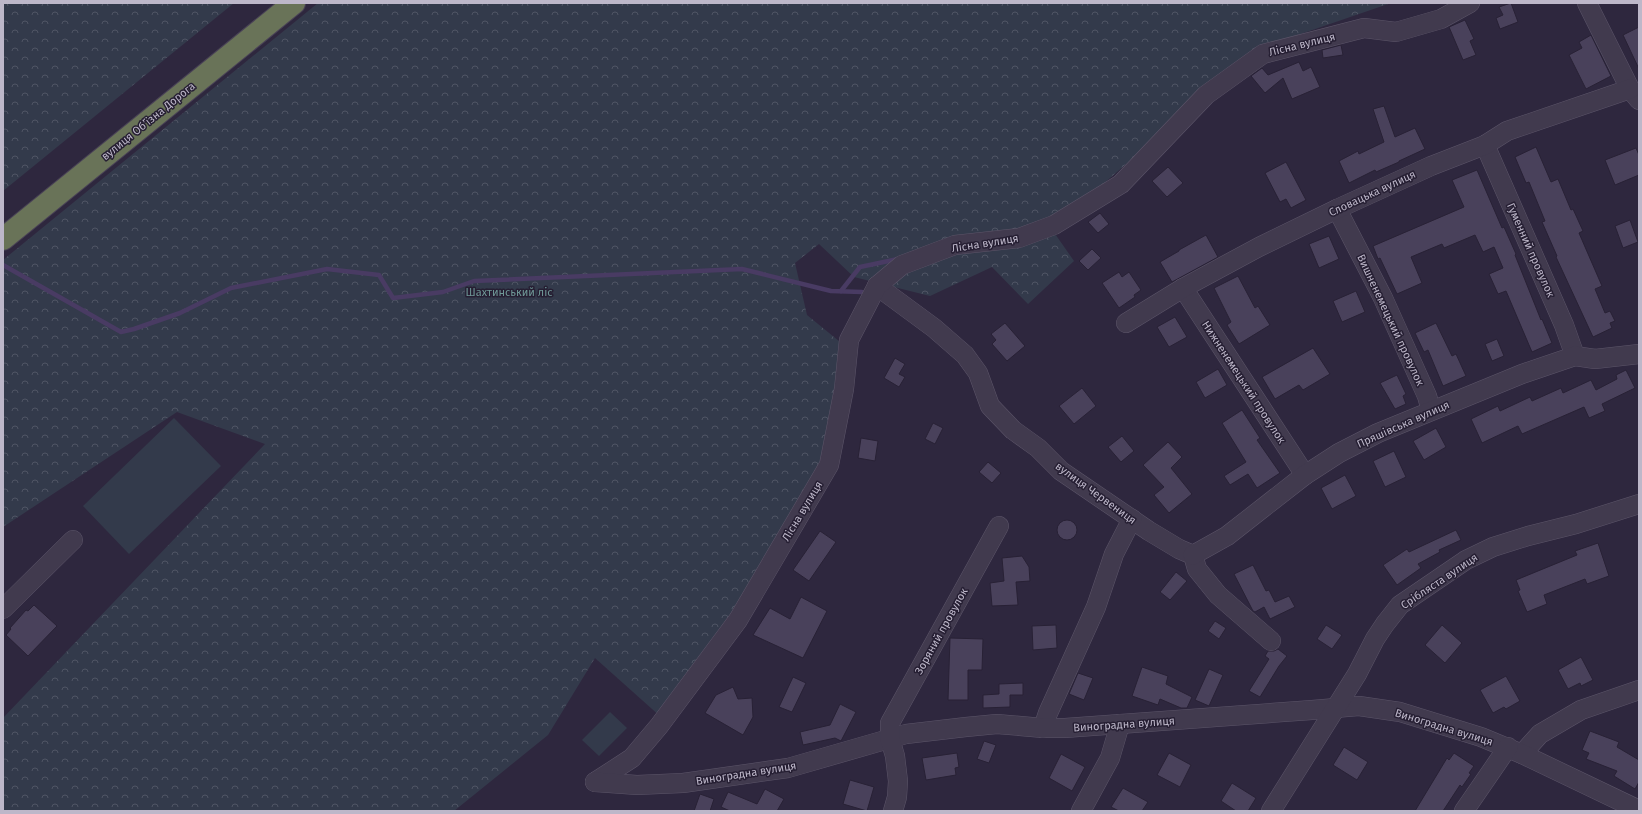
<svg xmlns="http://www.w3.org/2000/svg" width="1642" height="814" font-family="'Fira Sans',sans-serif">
<defs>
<pattern id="forest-crowns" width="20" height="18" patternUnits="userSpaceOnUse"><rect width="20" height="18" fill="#333a4b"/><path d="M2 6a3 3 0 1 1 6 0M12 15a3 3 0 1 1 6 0" fill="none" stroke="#4f5464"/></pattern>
</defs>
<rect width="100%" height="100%" fill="#2e273e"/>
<g fill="url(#forest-crowns)">
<polygon points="3,3 234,3 3,191"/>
<polygon points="318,3 1391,3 1260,48 1095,191 1046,221 1074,261 1028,304 992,267 930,296 854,277 819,244 795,263 807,315 845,346 836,436 806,510 661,717 595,658 548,735 454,811 3,811 3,718 265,444 177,412 3,527 3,260"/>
</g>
<g fill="#333a4b">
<polygon points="174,418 221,466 129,554 83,506"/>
<polygon points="610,712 627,728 599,756 582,740"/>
</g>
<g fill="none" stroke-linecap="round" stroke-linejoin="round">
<g stroke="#493b63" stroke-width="4.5">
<polyline points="3,265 121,332 134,329 180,313 231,288 327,269 379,275 393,298 443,292 474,281 742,269 831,291 862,292"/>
<polyline points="841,291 860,267 898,259"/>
</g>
</g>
<g fill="#49415b" stroke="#282135">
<polygon points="1511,3 1518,22 1500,29 1496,18 1503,15 1499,7"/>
<polygon points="1465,20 1474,39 1470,41 1476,55 1463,60 1449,27"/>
<polygon points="1639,27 1639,69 1623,35"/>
<polygon points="1591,35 1611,76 1586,89 1569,55 1582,48 1579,42"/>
<polygon points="1341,45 1343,55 1323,58 1322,50"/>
<polygon points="1299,62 1303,71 1311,67 1320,87 1292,99 1283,78 1265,93 1251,76 1262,68 1268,75"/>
<polygon points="1384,106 1395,137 1415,128 1425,149 1399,161 1399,162 1376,172 1375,170 1349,183 1339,161 1358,151 1359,154 1384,142 1373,109"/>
<polygon points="1536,147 1551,182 1558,179 1571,210 1573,209 1583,231 1579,233 1602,286 1595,289 1605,313 1610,311 1615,321 1610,323 1612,328 1593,337 1556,257 1557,256 1542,222 1545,221 1529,182 1526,183 1515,157"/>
<polygon points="1636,148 1639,155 1639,175 1615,185 1605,160"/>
<polygon points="1286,162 1306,200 1291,208 1286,199 1280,202 1265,173"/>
<polygon points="1168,167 1183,183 1167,197 1152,181"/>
<polygon points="1477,170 1502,228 1504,227 1516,254 1515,255 1541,320 1542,319 1552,343 1532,352 1506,291 1498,294 1489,274 1503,268 1494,247 1483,252 1475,235 1444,248 1442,244 1411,257 1422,283 1397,294 1380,258 1378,259 1373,246 1464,207 1452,180"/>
<polygon points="1100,213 1109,224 1098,233 1088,222"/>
<polygon points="1630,220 1638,242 1623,248 1615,226"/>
<polygon points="1206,235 1218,257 1172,282 1160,262 1179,251 1179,250"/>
<polygon points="1329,236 1339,259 1319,268 1309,244"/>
<polygon points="1092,249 1101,258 1088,270 1079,261"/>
<polygon points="1119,272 1122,277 1129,272 1141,290 1134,295 1135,297 1119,308 1102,283"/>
<polygon points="1238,276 1255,308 1258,306 1270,325 1239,344 1227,325 1231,322 1214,288"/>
<polygon points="1356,291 1365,312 1342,322 1333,301"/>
<polygon points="1175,317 1187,337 1169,347 1157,327"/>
<polygon points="1005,323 1025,346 1007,361 992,344 996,340 991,334"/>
<polygon points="1436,323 1452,356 1456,354 1466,376 1443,386 1428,350 1424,352 1415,333"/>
<polygon points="1497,339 1504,356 1492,361 1485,344"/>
<polygon points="1313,348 1330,374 1303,390 1299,385 1275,399 1262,377"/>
<polygon points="895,358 905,364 899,374 905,377 899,387 884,378"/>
<polygon points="1218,369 1227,385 1205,398 1196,382"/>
<polygon points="1626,370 1635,388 1602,404 1605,411 1589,418 1584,407 1522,434 1518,426 1482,443 1471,419 1498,406 1500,411 1530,397 1532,401 1561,388 1563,393 1591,380 1596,390 1617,379 1616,375"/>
<polygon points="1397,375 1406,394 1403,396 1406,404 1395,409 1380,383"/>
<polygon points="1082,388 1096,406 1074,424 1059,406"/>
<polygon points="1242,410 1260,438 1257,440 1280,473 1257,488 1248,474 1230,485 1224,476 1246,462 1222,423"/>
<polygon points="933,423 943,428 935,444 925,439"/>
<polygon points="1436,428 1446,447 1424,460 1413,441"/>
<polygon points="1122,436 1134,451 1121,462 1108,447"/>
<polygon points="861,438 878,441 875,461 858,458"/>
<polygon points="1168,442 1182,457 1171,468 1192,494 1169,513 1154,495 1164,487 1143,465"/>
<polygon points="1394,451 1406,477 1385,487 1373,461"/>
<polygon points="988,462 1001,473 992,483 979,472"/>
<polygon points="1345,475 1356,496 1332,509 1321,488"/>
<circle cx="1067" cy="530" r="10"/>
<polygon points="1456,530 1461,540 1439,550 1440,552 1418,564 1421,568 1397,585 1383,565 1407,549 1409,552"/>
<polygon points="820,531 836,542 809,581 793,570"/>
<polygon points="1598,543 1609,576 1587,584 1585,579 1544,595 1547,604 1527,612 1518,591 1520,590 1516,580 1577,555 1575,551"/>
<polygon points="1022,556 1029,567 1030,581 1016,582 1018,605 992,606 990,583 1004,581 1002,558"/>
<polygon points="1253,565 1266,591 1269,590 1275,602 1289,596 1295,607 1270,619 1264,607 1255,612 1253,611 1234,574"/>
<polygon points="1176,572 1187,581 1170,600 1160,592"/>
<polygon points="801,597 827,611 803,658 753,635 770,608 790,619"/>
<polygon points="34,605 57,626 28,656 6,635 11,629 10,628 26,610 28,611"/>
<polygon points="1215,621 1226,628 1219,639 1208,631"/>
<polygon points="1056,625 1057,648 1033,650 1032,626"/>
<polygon points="1326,625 1342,635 1332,649 1317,639"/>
<polygon points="1442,625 1462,643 1445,663 1425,645"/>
<polygon points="950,638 983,639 982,670 968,670 968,700 948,700"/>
<polygon points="1278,649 1287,656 1279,666 1260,697 1249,691 1269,659 1265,656 1268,651 1274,651"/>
<polygon points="1581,657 1593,680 1581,686 1580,683 1568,689 1558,670"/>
<polygon points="1142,667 1168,676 1166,684 1192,697 1187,708 1181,708 1160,699 1158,705 1132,696"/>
<polygon points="1209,669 1223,675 1209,706 1195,700"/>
<polygon points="1078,673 1093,678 1084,700 1069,694"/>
<polygon points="1506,676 1520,701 1506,709 1504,707 1493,713 1480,690"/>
<polygon points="793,677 806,683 792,712 779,707"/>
<polygon points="1023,683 1023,695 1010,695 1010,707 983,708 983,695 999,694 999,684"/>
<polygon points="733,687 738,699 752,698 753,717 743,735 705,713 716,695"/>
<polygon points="840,704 856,712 841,741 835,738 803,745 800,732 830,725"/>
<polygon points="1590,731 1619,742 1617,747 1639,760 1639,782 1635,789 1614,776 1617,771 1586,759 1589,753 1582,750"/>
<polygon points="984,741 996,745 989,763 977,759"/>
<polygon points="1344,747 1368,762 1357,780 1333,765"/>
<polygon points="957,753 959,767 955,768 956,775 926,780 922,758"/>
<polygon points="1169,753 1191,765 1180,787 1157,775"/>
<polygon points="1454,753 1474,766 1469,773 1471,774 1462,787 1460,785 1443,811 1415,811 1447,758 1449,760"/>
<polygon points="1061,754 1085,767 1072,791 1049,778"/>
<polygon points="850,780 874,787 867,811 843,804"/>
<polygon points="1232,783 1256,798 1248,811 1236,811 1221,801"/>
<polygon points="1123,788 1148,802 1142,811 1119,811 1111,807"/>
<polygon points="765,789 784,799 777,811 730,811 721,807 728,792 757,804"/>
<polygon points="700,794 714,799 710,811 694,811"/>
</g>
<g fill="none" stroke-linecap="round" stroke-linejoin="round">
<g stroke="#5c5569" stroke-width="20">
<g id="minor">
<polyline points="1587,3 1630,89 1639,100"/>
<polyline points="1485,145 1564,325 1575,356"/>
<polyline points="1337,209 1383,298 1427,396 1431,410"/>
<polyline points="877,286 934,328 965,355 978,373 990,406 1013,430 1038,448 1061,471 1149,531 1179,549 1193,555 1197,569 1218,595 1271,641"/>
<polyline points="1183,288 1305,475"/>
<polyline points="1126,323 1183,288 1259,247 1337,209 1431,166 1485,145 1507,131 1630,89"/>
<polyline points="1193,555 1227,536 1305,475 1339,453 1378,433 1522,374 1575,356 1595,359 1639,354"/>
<polyline points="3,609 73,540"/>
<polyline points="1043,728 1048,713 1096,607 1114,554 1132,519"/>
<polyline points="1522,754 1540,734 1581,710 1639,690"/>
<polyline points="595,782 632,758 659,726 738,620 829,465 844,389 849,340 877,286 902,265 955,245 1019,238 1054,225 1121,184 1206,95 1263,54 1364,28 1396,32 1441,19 1470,3"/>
<polyline points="595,782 637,785 683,783 788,768 906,734 966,727 997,724 1043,728 1065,728 1312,710 1359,706 1400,712 1481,737 1522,754 1639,810"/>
<polyline points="893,811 897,797 898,781 895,756 890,739 890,723 999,526"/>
<polyline points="1081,811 1110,758 1120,724"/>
<polyline points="1271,811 1357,674 1375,639 1385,624 1400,605 1466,560 1493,547 1528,536 1576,524 1639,504"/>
<polyline points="1464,811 1508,747"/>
</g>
</g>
<g stroke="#494256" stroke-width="24">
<polyline id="highway" points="3,239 294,3"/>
</g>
<use href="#minor" stroke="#413a4e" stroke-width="19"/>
<use href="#highway" stroke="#697358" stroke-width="22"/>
</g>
<g text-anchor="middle" stroke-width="3" stroke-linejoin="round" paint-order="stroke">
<g font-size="11" fill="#bdb7c9" stroke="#261f33">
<text transform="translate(1302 44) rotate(-14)" y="4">Лісна вулиця</text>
<text transform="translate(148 121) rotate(-39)" y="4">вулиця Обʼїзна Дорога</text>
<text transform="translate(1372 193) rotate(-25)" y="4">Словацька вулиця</text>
<text transform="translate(985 243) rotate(-9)" y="4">Лісна вулиця</text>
<text transform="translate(1531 250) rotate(66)" y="4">Гуменний провулок</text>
<text transform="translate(1391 320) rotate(65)" y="4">Вишненемецький провулок</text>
<text transform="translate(1244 382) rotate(57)" y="4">Нижненемецький провулок</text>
<text transform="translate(1403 424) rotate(-24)" y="4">Пряшівська вулиця</text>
<text transform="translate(1096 493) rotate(36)" y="4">вулиця Червениця</text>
<text transform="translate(802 511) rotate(-59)" y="4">Лісна вулиця</text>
<text transform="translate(1439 581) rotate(-34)" y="4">Срібляста вулиця</text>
<text transform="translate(941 631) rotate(-61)" y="4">Зоряний провулок</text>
<text transform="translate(1124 724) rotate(-4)" y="4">Виноградна вулиця</text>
<text transform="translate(1444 727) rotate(17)" y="4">Виноградна вулиця</text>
<text transform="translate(746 773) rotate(-9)" y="4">Виноградна вулиця</text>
</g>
<g font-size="11" fill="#6f9897" stroke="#261f33">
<text x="509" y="296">Шахтинський ліс</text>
</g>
</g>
<rect width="1642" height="814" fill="none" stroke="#bdb7c9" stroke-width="8"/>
</svg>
